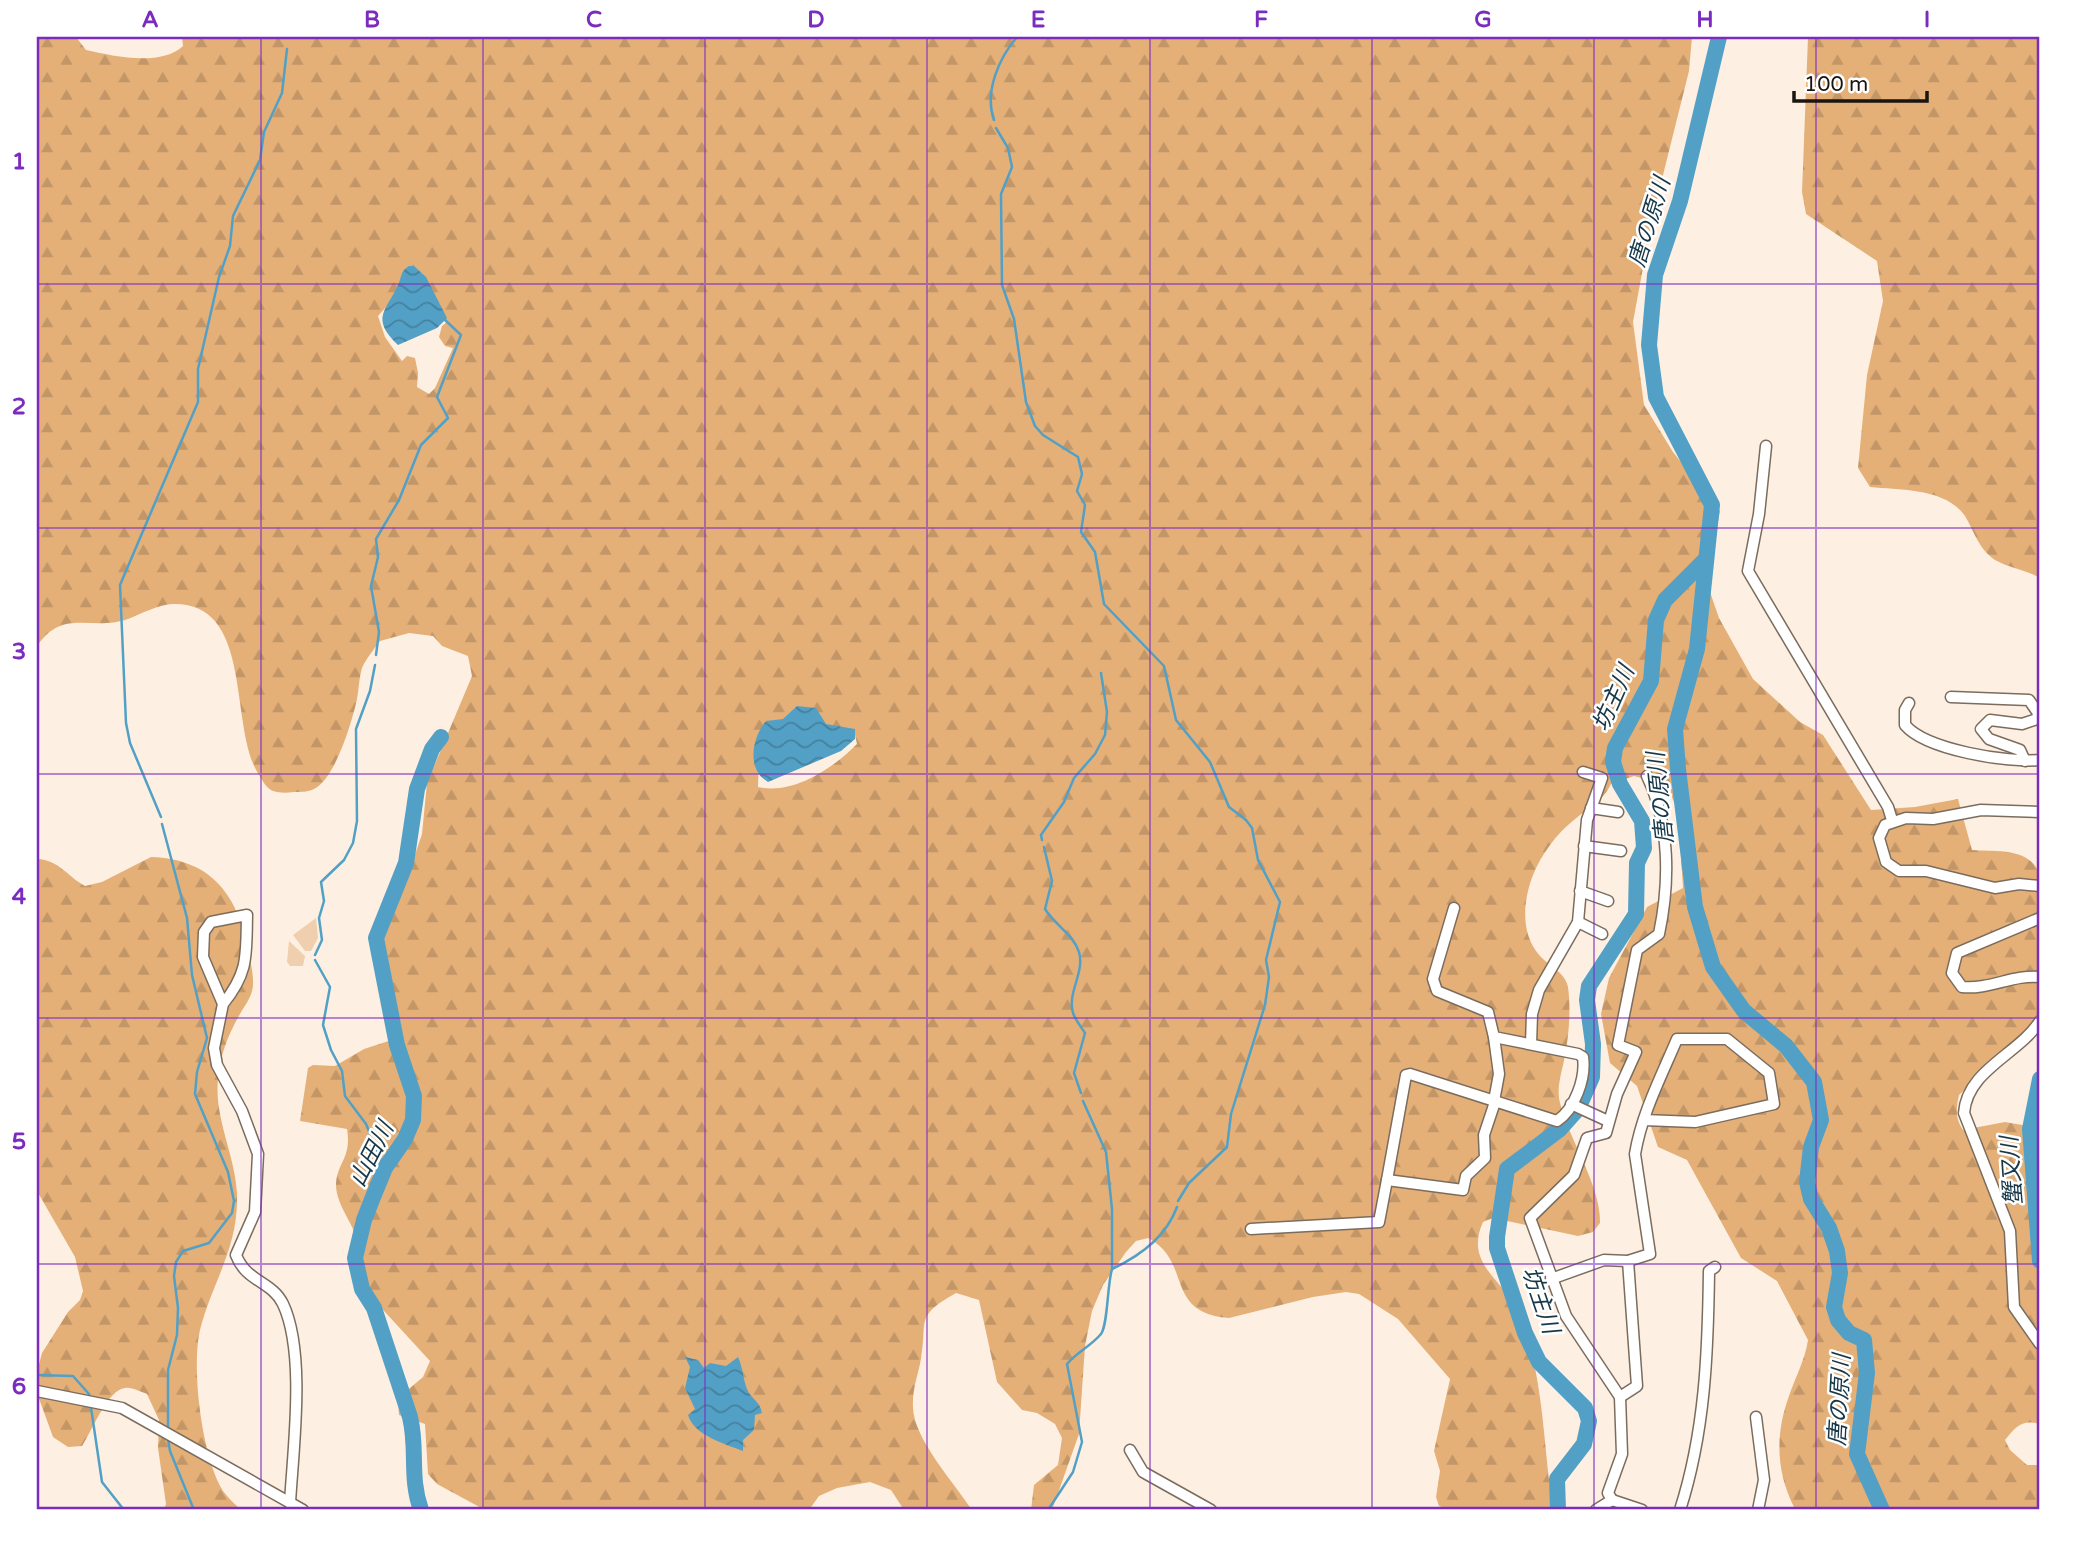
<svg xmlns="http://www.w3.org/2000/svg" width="2077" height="1547" font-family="'Varela Round','Noto Sans JP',sans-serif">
<defs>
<pattern id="forest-firs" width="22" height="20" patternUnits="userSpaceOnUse" patternTransform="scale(1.75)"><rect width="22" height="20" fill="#e4b078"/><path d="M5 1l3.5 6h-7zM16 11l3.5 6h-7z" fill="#c39667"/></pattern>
<pattern id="water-waves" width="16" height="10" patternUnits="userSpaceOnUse" patternTransform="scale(1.75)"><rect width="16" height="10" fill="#53a0c6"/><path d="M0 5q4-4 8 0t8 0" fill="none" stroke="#44819f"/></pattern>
</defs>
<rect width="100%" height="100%" fill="#fdf0e2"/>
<g fill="#efcfad">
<polygon points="316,918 318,938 311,951 305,951 293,935"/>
<polygon points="289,941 305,956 303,966 290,966 287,962"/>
</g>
<g fill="url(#forest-firs)" fill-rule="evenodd">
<path d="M 37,37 L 76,37 L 86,50 C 113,56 161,67 183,46 L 182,37 L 1692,37 L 1689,71 L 1652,219 L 1633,322 L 1644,405 L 1673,452 L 1720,511 L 1710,563 L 1710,592 L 1719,618 L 1753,679 L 1800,722 L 1823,735 L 1871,810 L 1915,807 L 1958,799 L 1972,850 C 1995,852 2029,847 2039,873 L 2039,1014 L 2034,1026 L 1959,1095 C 1956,1108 1955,1118 1963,1130 L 2005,1122 L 2034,1127 L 2040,1153 L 2040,1424 C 2022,1419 2016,1426 2005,1440 L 2010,1450 L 2027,1465 L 2040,1465 L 2040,1510 L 1797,1510 L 1794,1507 C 1776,1472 1775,1434 1789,1396 C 1795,1378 1805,1360 1808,1340 L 1777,1281 L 1741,1258 L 1687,1160 L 1658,1147 L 1637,1086 L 1610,1063 L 1601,1014 L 1609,978 L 1647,907 L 1683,888 L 1678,812 L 1667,785 L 1634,776 L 1611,784 C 1602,802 1589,807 1574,820 C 1557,833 1541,855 1533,875 C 1523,901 1520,934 1540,956 C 1549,966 1565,972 1568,987 C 1571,1009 1569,1034 1565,1056 C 1562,1072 1556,1087 1560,1103 C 1570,1142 1601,1186 1600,1223 L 1593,1232 L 1578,1236 L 1493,1218 L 1483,1222 C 1464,1264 1503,1279 1517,1310 C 1544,1367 1543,1447 1553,1510 L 1451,1510 L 1439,1506 L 1436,1497 L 1440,1471 L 1434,1451 L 1450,1379 L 1398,1319 L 1359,1294 L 1346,1292 L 1313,1297 L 1229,1318 C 1163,1313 1193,1261 1148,1238 L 1136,1241 L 1126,1252 L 1103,1285 L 1092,1311 L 1085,1346 L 1079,1434 L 1052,1510 L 1031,1510 L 1034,1485 L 1058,1465 L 1062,1438 L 1055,1424 L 1037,1413 L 1022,1410 L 997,1382 L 979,1300 L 956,1293 C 914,1317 928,1319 921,1359 C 918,1375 912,1390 913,1407 C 913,1438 955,1484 972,1510 L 904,1510 L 891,1490 L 870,1482 L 837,1488 L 819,1496 L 809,1510 L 485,1510 L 437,1484 L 428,1474 L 425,1424 L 399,1415 L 398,1398 L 423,1377 L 430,1361 L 362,1287 C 350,1264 363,1263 359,1246 C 355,1225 337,1207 336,1186 C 336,1163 352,1159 347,1129 L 300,1121 L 308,1068 L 313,1065 L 335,1066 L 364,1049 L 401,1037 L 401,1025 L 377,926 L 381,916 L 401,896 L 422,834 L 427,783 L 472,676 L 468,656 L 442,646 L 433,636 L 409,633 L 380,641 C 374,649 366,659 362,668 C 359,678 359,689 357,699 C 352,722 335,779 314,789 C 308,792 301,792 294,792 C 286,793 279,793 273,791 C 266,788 263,781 259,775 C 228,728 255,602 173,604 C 159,604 141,614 128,619 C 91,632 64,607 37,646 ZM 397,295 L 444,316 L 447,322 L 442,326 L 439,337 L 445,346 L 453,348 L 435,388 L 429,394 L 417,387 L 418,373 L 415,358 L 407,356 L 402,361 L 385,337 L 378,316 ZM 787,719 L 855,735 L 857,744 C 833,768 794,795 758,787 L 759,757 Z"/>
<path d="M 1808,37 L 2040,37 L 2040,578 C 2027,570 2009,568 1995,560 C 1978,548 1975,533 1965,516 C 1946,488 1900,490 1870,487 L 1858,468 L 1867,375 L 1883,301 L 1877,261 L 1806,214 L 1802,192 Z"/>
<path d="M 151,857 C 214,859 239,898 249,954 C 251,964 255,981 252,991 C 250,999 244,1007 240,1014 C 228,1035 220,1055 218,1079 C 214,1118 235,1155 237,1193 C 239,1248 212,1282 200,1330 C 191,1369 202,1457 223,1491 C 228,1498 235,1504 241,1510 L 164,1510 L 166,1504 L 158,1448 L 159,1420 L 147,1394 C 141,1392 132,1387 125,1388 C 108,1389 92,1431 82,1446 L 68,1447 L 53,1437 L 37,1393 L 37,1372 L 42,1353 L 68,1312 L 80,1300 L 83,1291 L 75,1257 L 37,1191 L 37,859 C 59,860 67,876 85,886 L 102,882 Z"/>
</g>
<g fill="url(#water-waves)">
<path d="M 409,266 L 414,266 L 426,277 L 447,318 L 437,328 L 398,345 C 370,318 386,311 398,285 C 402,277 400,271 409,266 Z"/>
<path d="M 797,706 L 816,708 L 826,724 L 855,729 L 855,739 L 841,751 L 768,782 C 746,770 752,737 766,721 L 783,719 Z"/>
<path d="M 685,1357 L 698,1360 L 704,1368 L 710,1363 L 726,1366 L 738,1357 C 743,1368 743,1379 747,1389 C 751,1399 760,1401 762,1413 L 755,1415 L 754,1430 L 743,1440 L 743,1451 C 726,1444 694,1436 688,1415 L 695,1409 L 685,1388 L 690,1367 Z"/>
</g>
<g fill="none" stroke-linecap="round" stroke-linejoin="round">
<g stroke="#53a0c6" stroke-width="2.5">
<path d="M 994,120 C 984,92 999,58 1017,37"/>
<polyline points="996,128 1008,148 1012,167 1001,194 1002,285 1014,319 1026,402 1035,426 1043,435 1078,457 1082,474 1077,491 1085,505 1081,532 1095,552 1104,604 1164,666 1176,720 1210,762 1229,807 1246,820 1252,828 1258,860 1280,902 1266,960 1269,977 1265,1005 1231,1114 1227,1147 1189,1183 1178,1201"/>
<polyline points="376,655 379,632 371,586 378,557 376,539 399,500 421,445 448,418 437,397 461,335 445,320"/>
<polyline points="161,817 130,743 126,723 120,585 198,402 198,369 219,277 230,246 233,216 260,160 264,132 282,93 287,49"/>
<polyline points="162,824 187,918 192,975 207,1038 197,1072 195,1094 228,1172 234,1201 232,1213 209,1243 183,1251 176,1262 174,1276 178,1308 177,1335 168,1370 168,1429"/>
<polyline points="1042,840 1041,835 1064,802 1074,778 1095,754 1105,735 1107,712 1101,673"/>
<path d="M 1044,847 L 1052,881 L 1045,909 C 1055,925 1073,934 1079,952 C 1085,973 1067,992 1073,1013 C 1075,1019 1081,1027 1085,1033 L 1074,1073 L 1081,1093"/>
<polyline points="315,955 322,940 319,918 324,901 321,882 344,860 353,843 357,821 356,729 370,691 375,665"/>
<polyline points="315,960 330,987 323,1025 331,1050 342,1071 345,1096 366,1124 384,1168"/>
<polyline points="1083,1101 1106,1152 1112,1209 1112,1268"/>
<polyline points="37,1375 73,1376 89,1394 102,1482 124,1510"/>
<polyline points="168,1439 170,1451 194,1510"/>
<path d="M 1048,1510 L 1073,1472 L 1082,1442 L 1067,1364 C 1077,1352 1091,1346 1101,1334 C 1108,1324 1107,1286 1112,1269 C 1140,1256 1166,1237 1177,1207"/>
</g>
<g stroke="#53a0c6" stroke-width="16">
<polyline points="1719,37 1680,201 1655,275 1649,345 1656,397 1712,505 1697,649 1675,729 1678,769 1695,907 1713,967 1744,1011 1786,1046 1814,1082 1821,1120 1811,1147 1807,1182 1811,1199 1829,1228 1837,1251 1840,1273 1834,1307 1838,1320 1849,1333 1864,1340 1867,1373 1857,1454 1882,1510"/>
<polyline points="2040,1079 2030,1129 2040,1261"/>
<polyline points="1581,1102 1592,1077 1593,1044 1587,1000 1589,986 1636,914 1637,863 1644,848 1642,821 1620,784 1613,762 1615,748 1651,681 1656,620 1665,600 1706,559"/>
<path d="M 421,1510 C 409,1476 418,1450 410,1417 L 374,1308 L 362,1289 L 355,1258 L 364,1220 L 373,1197 L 385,1168 L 405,1139 L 413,1120 L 414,1096 L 397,1045 L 376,938 L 406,863 L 417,789 L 432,749 L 441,737"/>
<polyline points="1558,1510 1557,1479 1584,1444 1589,1421 1585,1408 1539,1362 1525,1333 1497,1248 1497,1237 1507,1169 1560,1129 1577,1110"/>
</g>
<g stroke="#7b6c5d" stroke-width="13">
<g id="street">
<polyline points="1766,446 1759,514 1748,571 1888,807 1892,820"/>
<polyline points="1951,697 2029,700 2038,713 2037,719 2022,724 1990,720 1981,729 1989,739 2020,750 2025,761"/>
<path d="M 1909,703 L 1905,710 L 1905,725 C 1926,750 2008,763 2040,760"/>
<polyline points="1591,808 1618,812"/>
<polyline points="2040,812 1981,810 1933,819 1906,818 1885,825 1879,838 1886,862 1899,871 1926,871 1995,888 2019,884 2040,886"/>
<polyline points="1584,846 1621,851"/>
<polyline points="1580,891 1608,901"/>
<path d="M 1454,908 L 1433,979 L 1437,991 L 1488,1012 L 1494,1037 L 1578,1054 L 1583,1057 C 1586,1078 1575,1109 1557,1121 L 1410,1074 L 1406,1075 L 1387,1180 L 1463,1190 L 1466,1176 L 1485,1158 L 1484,1135 L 1495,1102"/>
<path d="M 2040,918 L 1957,953 L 1952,973 L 1962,987 C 1989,990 2014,974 2040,977"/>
<polyline points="1578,922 1602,934"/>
<path d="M 223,1004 C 249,972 246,955 247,915 L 211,922 L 204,932 L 203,957 L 223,1004 L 214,1048 L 217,1065 L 242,1111 L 258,1154 L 255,1212 L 236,1255 C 246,1282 272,1281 283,1304 C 306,1353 293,1449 290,1503"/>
<path d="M 2040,1021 C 2019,1054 1967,1070 1964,1113 L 2010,1231 L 2014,1307 L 2040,1344"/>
<polyline points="1531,1044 1532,1014 1539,990 1578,922 1587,820 1602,778 1583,772"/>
<polyline points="1494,1101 1499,1074 1494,1037"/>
<polyline points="1571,1104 1608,1121"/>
<polyline points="1251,1229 1379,1222 1387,1180"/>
<path d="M 1551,1279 L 1604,1260 L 1628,1261 L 1650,1254 L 1635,1154 C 1642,1113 1661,1077 1677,1039 L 1727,1039 L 1769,1073 L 1774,1104 L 1695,1122 L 1644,1120"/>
<polyline points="37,1391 122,1408 303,1510"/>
<polyline points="1620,1397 1637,1386 1628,1261"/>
<polyline points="1756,1417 1764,1480 1758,1510"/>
<polyline points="1130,1450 1143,1472 1211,1510"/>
<path d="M 1612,1500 L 1608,1493 L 1622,1454 L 1620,1397 L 1566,1316 L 1530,1218 L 1574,1175 L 1587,1138 L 1606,1133 L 1617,1094 L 1636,1052 L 1618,1045 L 1637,950 L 1659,934 C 1670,882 1670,824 1647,776"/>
<polyline points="1612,1500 1642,1510"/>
<polyline points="1596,1510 1612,1500"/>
<path d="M 1680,1510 C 1705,1432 1708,1353 1709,1271 L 1715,1267"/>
</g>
</g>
<use href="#street" stroke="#fff" stroke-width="10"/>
</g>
<path fill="none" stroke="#7b2cbf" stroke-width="2" stroke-opacity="0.55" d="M 261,37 L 261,1510M 483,37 L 483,1510M 705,37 L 705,1510M 927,37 L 927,1510M 1150,37 L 1150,1510M 1372,37 L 1372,1510M 1594,37 L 1594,1510M 1816,37 L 1816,1510M 37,284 L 2040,284M 37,528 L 2040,528M 37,774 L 2040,774M 37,1018 L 2040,1018M 37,1264 L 2040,1264"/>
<g text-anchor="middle" stroke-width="5" stroke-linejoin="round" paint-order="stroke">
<g font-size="23" font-style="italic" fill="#163849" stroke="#fff">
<text transform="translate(1649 222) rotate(-73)" y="8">唐の原川</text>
<text transform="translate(1613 698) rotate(-66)" y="8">坊主川</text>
<text transform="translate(1660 798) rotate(-96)" y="8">唐の原川</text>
<text transform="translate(371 1154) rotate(-63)" y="8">山田川</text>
<text transform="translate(2011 1171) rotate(-94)" y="8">蟹又川</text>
<text transform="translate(1541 1300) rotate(71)" y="8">坊主川</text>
<text transform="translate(1839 1400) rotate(-87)" y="8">唐の原川</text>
</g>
</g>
<rect width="2077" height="1547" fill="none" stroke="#ffffff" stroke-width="77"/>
<path d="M1794 91v10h133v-10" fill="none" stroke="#1b150f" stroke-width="3.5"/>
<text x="1804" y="91" font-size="21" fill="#1b150f" stroke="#ffffff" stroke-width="5" paint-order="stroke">100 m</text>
<rect x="38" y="38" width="2000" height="1470" fill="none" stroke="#7b2cbf" stroke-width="2.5"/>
<g font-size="23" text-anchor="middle" font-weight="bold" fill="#7b2cbf">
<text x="150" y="27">A</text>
<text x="372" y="27">B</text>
<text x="594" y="27">C</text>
<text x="816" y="27">D</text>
<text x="1038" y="27">E</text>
<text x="1261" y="27">F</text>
<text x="1483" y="27">G</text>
<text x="1705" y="27">H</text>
<text x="1927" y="27">I</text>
<text x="19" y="169">1</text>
<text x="19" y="414">2</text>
<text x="19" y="659">3</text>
<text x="19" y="904">4</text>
<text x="19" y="1149">5</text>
<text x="19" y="1394">6</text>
</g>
</svg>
